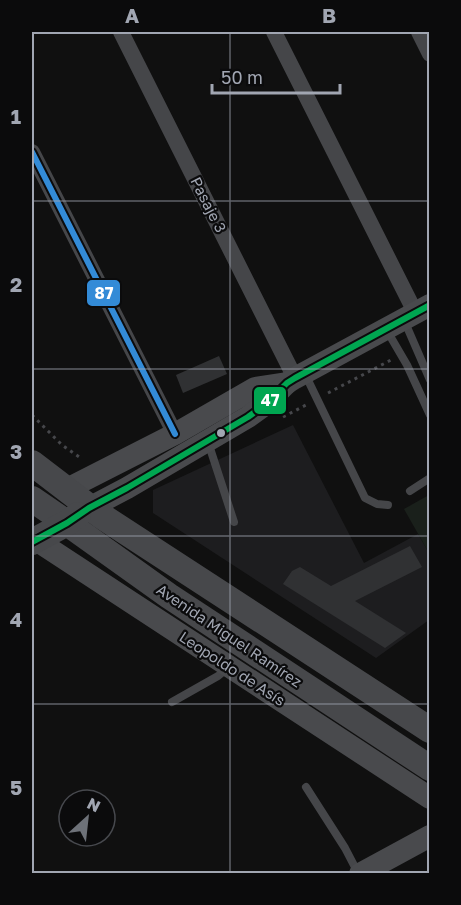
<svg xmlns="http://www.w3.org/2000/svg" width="461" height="905" font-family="'Golos Text',sans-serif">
<rect width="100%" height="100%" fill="#101010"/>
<polygon fill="#1d1d1f" points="293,425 364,563 418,534 429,553 429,620 376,658 153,513 153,490"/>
<polygon fill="#1a201b" points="429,495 429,553 404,509"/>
<g fill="#303133">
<polygon points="219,356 227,374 183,393 176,375"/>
<polygon points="410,546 422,567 355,601 406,633 385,648 283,584 292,571 300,567 331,586"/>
</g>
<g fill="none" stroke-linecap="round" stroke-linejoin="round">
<g stroke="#46474b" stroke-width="3" stroke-dasharray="3 4.5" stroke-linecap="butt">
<polyline points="328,393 391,360"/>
<polyline points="32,415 62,445 82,459"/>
<polyline points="283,417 306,405"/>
</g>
<g stroke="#454649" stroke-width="8">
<polyline points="404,320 430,380"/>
<polyline points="386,329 407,365 430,415"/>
<polyline points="305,374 365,498 377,504 388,505"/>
<polyline points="208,442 234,522"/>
<polyline points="410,491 430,478"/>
<polyline points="172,702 218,676 229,667"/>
<polyline points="306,787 345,848 358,873"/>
</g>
<g stroke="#454649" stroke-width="16">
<polyline points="121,32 295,378"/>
<polyline points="274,32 415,312"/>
<polyline points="419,32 430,54"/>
<polyline points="32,152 175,434"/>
</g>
<g stroke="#494a4d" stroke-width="22">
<polyline points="67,489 175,434 255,388 287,383"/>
<polyline points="89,508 127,488 248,417 266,404 287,383 295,378 430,305"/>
<polyline points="36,540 430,798"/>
<polyline points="360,874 430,836"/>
</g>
<g stroke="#47484b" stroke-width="26">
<polyline points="32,463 100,515 430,730"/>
<polyline points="32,499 67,523 169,596 430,768"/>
<polyline points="32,542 67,523 78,515"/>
</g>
<g stroke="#0b0b0c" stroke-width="10">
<polyline id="bus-1" points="32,152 175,434"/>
</g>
<g stroke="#0b0b0c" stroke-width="10">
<polyline id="bus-2" points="32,542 67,523 89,508 127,488 248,417 266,404 287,383 295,378 430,305"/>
</g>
<use href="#bus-1" stroke="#338bd7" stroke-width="6"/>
<use href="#bus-2" stroke="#00a651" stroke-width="6"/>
</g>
<path fill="none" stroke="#a1a6b2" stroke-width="1.5" stroke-opacity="0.55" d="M 230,32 L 230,874M 32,201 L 430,201M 32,369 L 430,369M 32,536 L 430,536M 32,704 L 430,704"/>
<circle fill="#a1a6b2" stroke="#0b0b0c" stroke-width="2" cx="221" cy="433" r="5"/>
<g text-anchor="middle" stroke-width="4.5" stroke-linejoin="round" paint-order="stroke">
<g font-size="15" fill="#a1a6b2" stroke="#0b0b0c">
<text transform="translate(208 205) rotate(63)" y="5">Pasaje 3</text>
<text transform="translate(229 636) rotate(34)" y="5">Avenida Miguel Ramírez</text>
<text transform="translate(232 669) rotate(33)" y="5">Leopoldo de Asís</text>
</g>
</g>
<g stroke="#0b0b0c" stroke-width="2">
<rect x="86" y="279" width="35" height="28" rx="6" fill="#338bd7"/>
<rect x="253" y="386" width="34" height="29" rx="6" fill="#00a651"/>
</g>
<g font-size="16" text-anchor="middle" font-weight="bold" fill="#fff">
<text x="104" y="299">87</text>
<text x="270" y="406">47</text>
</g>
<rect width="461" height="905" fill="none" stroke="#0b0b0c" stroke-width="66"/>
<g transform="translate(87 818) rotate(27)"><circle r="28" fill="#0b0b0c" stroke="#47494e" stroke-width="1.5"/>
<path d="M0-4.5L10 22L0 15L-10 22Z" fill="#6e7279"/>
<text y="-9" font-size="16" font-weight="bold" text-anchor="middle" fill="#a1a6b2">N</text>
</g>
<path d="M212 84v9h128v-9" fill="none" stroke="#a1a6b2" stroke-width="3"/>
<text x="221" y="84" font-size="18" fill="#a1a6b2" stroke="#0b0b0c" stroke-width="4.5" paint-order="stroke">50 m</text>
<rect x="33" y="33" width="395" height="839" fill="none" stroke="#a1a6b2" stroke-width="2"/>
<g font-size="20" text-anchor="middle" font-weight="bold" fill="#a1a6b2">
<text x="132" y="23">A</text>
<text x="329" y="23">B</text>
<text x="16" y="124">1</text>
<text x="16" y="292">2</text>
<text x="16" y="459">3</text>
<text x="16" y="627">4</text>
<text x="16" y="795">5</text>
</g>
</svg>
